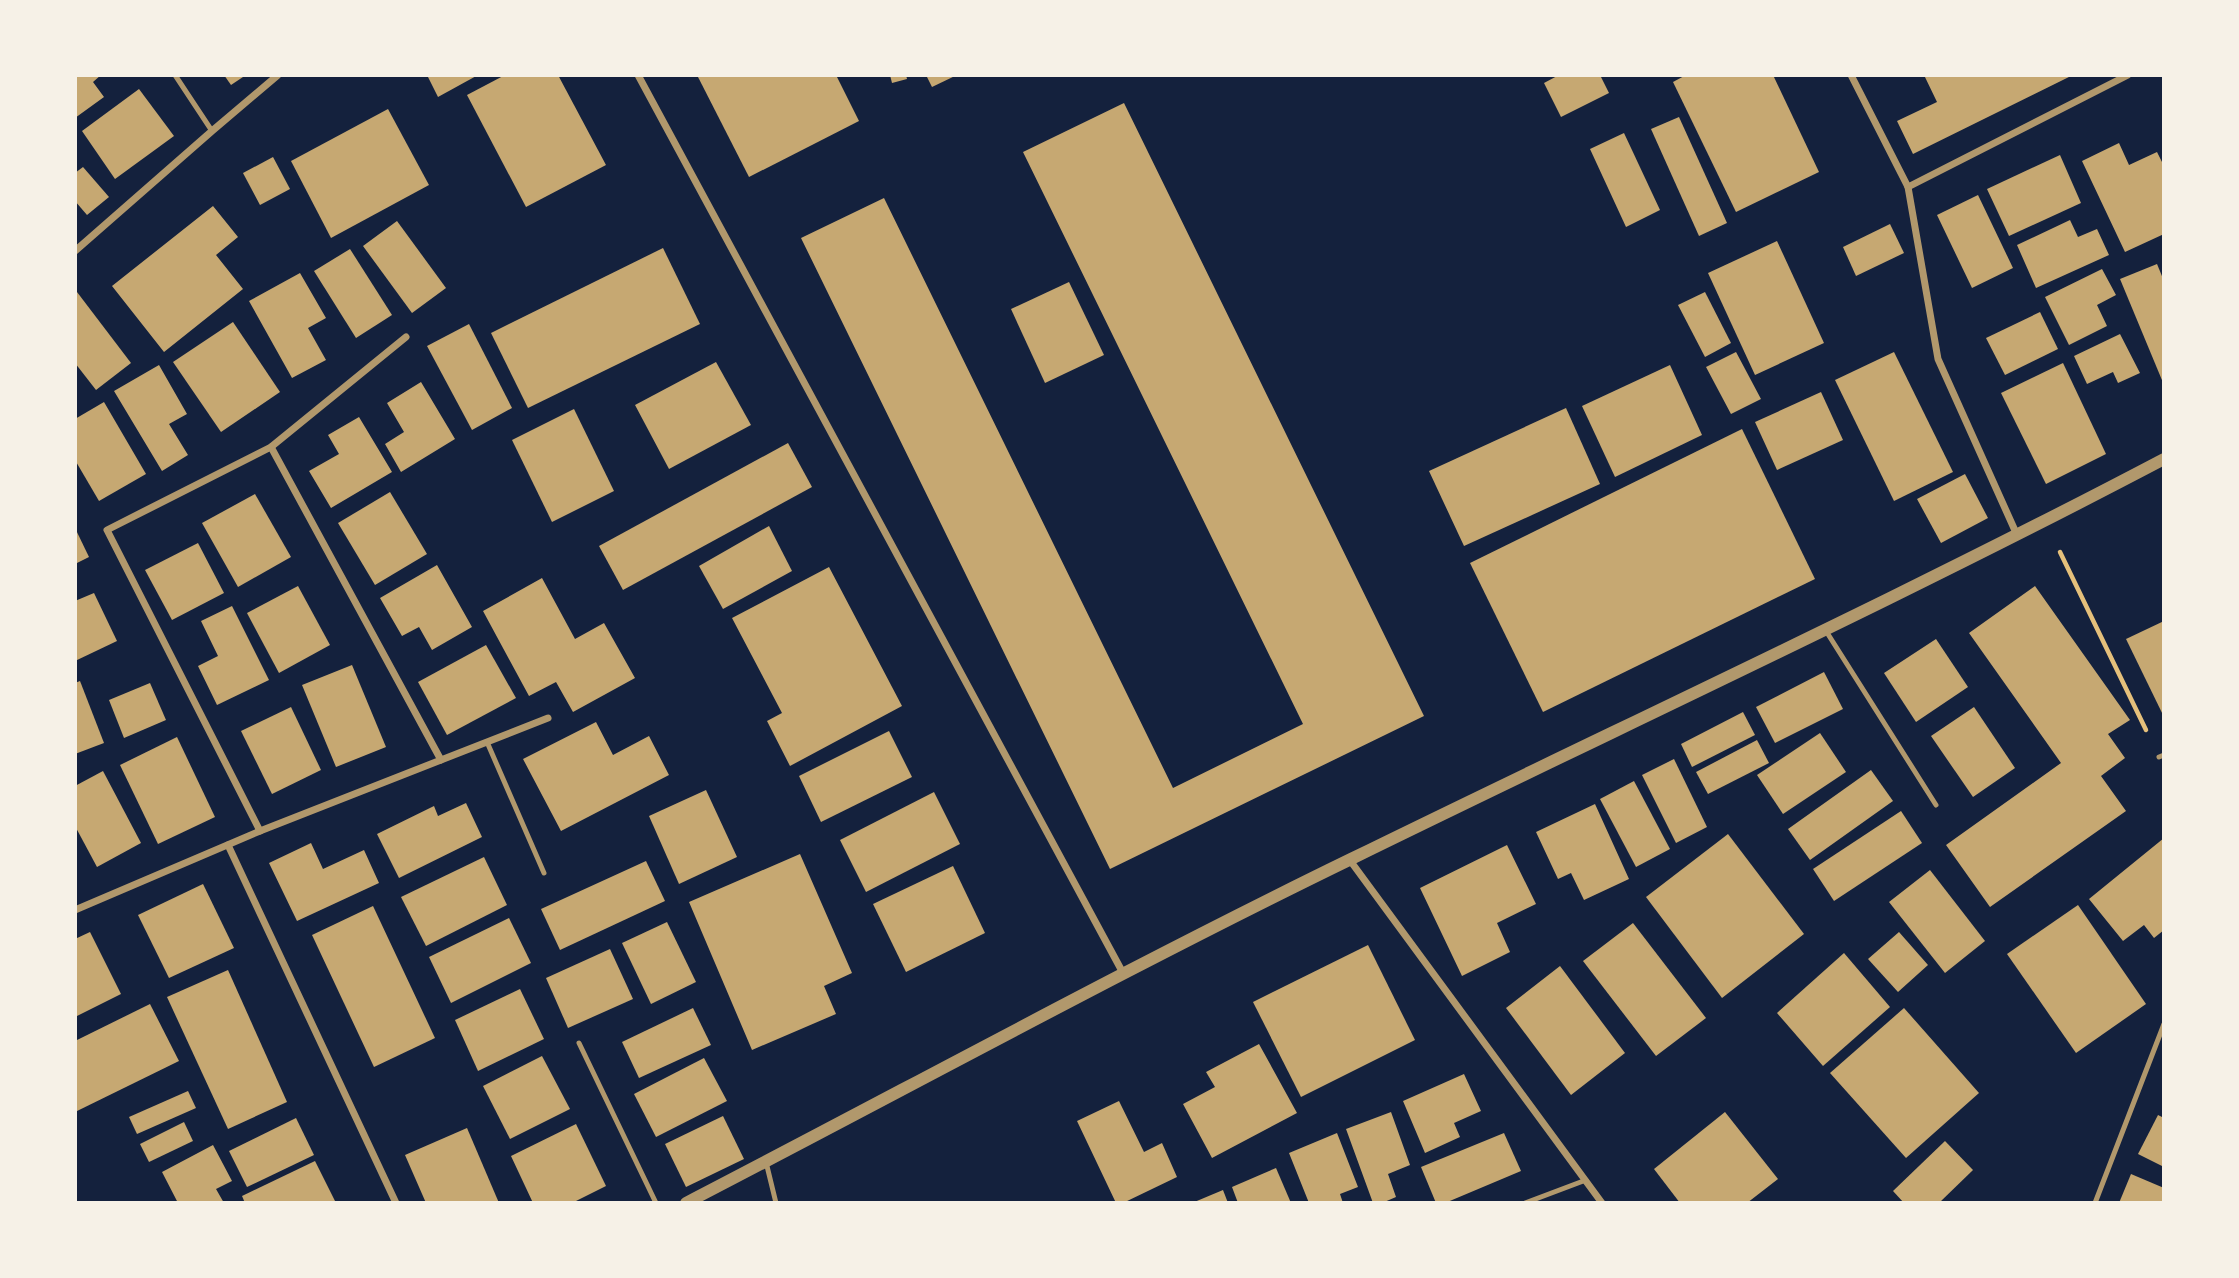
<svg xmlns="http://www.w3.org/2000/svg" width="2239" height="1278" font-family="'IBM Plex Serif',serif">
<rect width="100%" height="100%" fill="#14213d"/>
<g fill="#c6a872">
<polygon points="75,75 101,75 93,82 104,97 75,118"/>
<polygon points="224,75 246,75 231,85"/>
<polygon points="427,75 478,75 438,97"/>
<polygon points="505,75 558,75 606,165 526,207 467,95"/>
<polygon points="697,75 836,75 859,121 749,177"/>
<polygon points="890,75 906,75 907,79 892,83"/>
<polygon points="926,75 957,75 932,87"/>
<polygon points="1559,75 1600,75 1609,93 1561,117 1544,83"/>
<polygon points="1686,75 1773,75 1819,172 1736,212 1673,82"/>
<polygon points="1924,75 2073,75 1913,154 1897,121 1937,102"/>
<polygon points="139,89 174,136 115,179 82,131"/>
<polygon points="1124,103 1424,716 1110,869 801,238 884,198 1173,788 1303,724 1023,152"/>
<polygon points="388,109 429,185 331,238 291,161"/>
<polygon points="1679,117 1727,223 1699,236 1651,129"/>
<polygon points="1624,133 1660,210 1626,227 1590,149"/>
<polygon points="2119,143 2129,165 2157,152 2164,166 2164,234 2125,252 2082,161"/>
<polygon points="2060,155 2081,203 2009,236 1987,189"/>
<polygon points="273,157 290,189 260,205 243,173"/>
<polygon points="83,167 109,197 87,215 75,201 75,173"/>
<polygon points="1978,195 2013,268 1972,288 1937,215"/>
<polygon points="213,206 238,237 216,255 243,289 164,352 112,286"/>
<polygon points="2070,220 2078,237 2097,229 2109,255 2036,288 2017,245"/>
<polygon points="397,221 446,288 412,313 363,246"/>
<polygon points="1890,224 1904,253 1856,276 1843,247"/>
<polygon points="1777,241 1824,343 1755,375 1708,273"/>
<polygon points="663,248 700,324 528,408 491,333"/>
<polygon points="350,249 392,315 356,338 314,271"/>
<polygon points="2157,264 2164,281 2164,385 2120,279"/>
<polygon points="2102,269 2116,295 2097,305 2107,326 2069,345 2045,297"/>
<polygon points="300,273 326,318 308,328 326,360 292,378 249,301"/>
<polygon points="1069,282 1104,355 1045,383 1011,309"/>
<polygon points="77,292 131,363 96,390 75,363"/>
<polygon points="1705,292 1731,343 1705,357 1678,305"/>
<polygon points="2040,312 2058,349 2005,375 1986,338"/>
<polygon points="233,322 280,392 221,432 173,362"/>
<polygon points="469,324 512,408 472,430 427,346"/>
<polygon points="2120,334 2140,373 2118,383 2113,372 2087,384 2074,356"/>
<polygon points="1736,352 1761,399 1731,414 1706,367"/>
<polygon points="1894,352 1953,472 1894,501 1835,380"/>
<polygon points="716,362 751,425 669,469 635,405"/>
<polygon points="2063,363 2106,454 2046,484 2001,393"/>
<polygon points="159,365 187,414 169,424 188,455 162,471 114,391"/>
<polygon points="1670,365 1702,435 1615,477 1582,406"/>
<polygon points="421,382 455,439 401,472 385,444 404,432 387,403"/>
<polygon points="1821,392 1843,440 1777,470 1755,422"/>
<polygon points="104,402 146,474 99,501 75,460 75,419"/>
<polygon points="1566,408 1600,484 1464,546 1429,471"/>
<polygon points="574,409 614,491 552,522 512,440"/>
<polygon points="359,417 392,472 331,508 309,471 339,454 328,435"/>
<polygon points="1742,429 1815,579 1543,712 1470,563"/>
<polygon points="788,443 812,487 623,590 599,546"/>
<polygon points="1965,474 1988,518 1941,543 1917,499"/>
<polygon points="390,492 427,554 375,585 338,523"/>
<polygon points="255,494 291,557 238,587 202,523"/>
<polygon points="769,526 792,571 723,609 699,566"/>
<polygon points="75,528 89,557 75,564"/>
<polygon points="198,543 224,593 172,620 145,570"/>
<polygon points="437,565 472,627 432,650 419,627 402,636 380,598"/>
<polygon points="829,567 902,706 790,766 767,721 782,713 732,618"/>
<polygon points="542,578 575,639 604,623 635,678 573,712 556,682 529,696 483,611"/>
<polygon points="298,586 330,645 279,673 247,613"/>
<polygon points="2035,586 2130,720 2108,734 2125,758 2101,776 2126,811 1990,907 1946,845 2061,763 1969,633"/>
<polygon points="94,593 117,641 75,661 75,601"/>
<polygon points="232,606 269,680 217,705 198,666 218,656 201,621"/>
<polygon points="2164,621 2164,717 2126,639"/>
<polygon points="1936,639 1968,687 1916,722 1884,673"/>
<polygon points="486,645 516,698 447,735 418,682"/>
<polygon points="352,665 386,747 336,767 302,685"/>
<polygon points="1824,672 1843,709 1775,743 1756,707"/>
<polygon points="80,681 104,743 75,754 75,683"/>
<polygon points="150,683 166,720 124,738 109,700"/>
<polygon points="291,707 321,770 272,794 241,731"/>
<polygon points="1974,707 2015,768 1973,797 1931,736"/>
<polygon points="1743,712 1755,735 1692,767 1681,744"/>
<polygon points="596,722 613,755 649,736 669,775 561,831 523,759"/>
<polygon points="889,731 912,777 821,822 799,776"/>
<polygon points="1820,733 1846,772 1783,814 1757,775"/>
<polygon points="177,737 215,817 158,844 120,765"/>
<polygon points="1757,740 1769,763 1708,794 1696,772"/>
<polygon points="1674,759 1707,827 1676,843 1642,775"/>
<polygon points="1871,770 1893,801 1810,860 1788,829"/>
<polygon points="103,771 141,843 97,867 75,826 75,786"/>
<polygon points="1634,781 1670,849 1636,867 1600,799"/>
<polygon points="706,790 737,857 679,884 649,816"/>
<polygon points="934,792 960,844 866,892 840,840"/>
<polygon points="466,803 482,837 399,878 377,834 434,806 438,816"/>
<polygon points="1595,804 1629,879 1584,900 1571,873 1558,879 1536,832"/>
<polygon points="1901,811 1922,843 1834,901 1813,869"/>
<polygon points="1728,834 1804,934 1722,998 1646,897"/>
<polygon points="2164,838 2164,930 2154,938 2144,925 2123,941 2089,899"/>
<polygon points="311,843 323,869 364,850 379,883 297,921 269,863"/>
<polygon points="1507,845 1536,904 1497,923 1510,952 1462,976 1420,888"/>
<polygon points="800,854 852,973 824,986 836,1014 752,1050 689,902"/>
<polygon points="484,857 507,905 426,946 401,897"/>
<polygon points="646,861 665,901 560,950 541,909"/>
<polygon points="953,866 985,933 906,972 873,904"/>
<polygon points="1930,870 1985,941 1945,973 1889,902"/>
<polygon points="203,884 234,948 169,978 138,915"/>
<polygon points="2078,905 2146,1004 2076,1053 2007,954"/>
<polygon points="373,906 435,1038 374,1067 312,935"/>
<polygon points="509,918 531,963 451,1003 429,957"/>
<polygon points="667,922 696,982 651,1004 622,943"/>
<polygon points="1633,923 1706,1018 1656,1056 1583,961"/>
<polygon points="90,932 121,994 75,1017 75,939"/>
<polygon points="1899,932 1928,965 1898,992 1868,959"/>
<polygon points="1368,945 1415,1040 1301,1097 1253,1002"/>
<polygon points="610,949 633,999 568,1028 546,978"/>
<polygon points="1844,953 1890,1007 1823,1066 1777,1013"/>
<polygon points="1560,966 1625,1053 1571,1095 1506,1008"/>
<polygon points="228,970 287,1102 228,1129 167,997"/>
<polygon points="520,989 544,1039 478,1071 455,1020"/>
<polygon points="150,1004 179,1061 75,1112 75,1041"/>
<polygon points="693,1008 711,1045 639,1078 622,1042"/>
<polygon points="1904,1008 1979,1093 1906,1158 1830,1073"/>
<polygon points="1259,1044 1297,1113 1212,1158 1183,1104 1215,1087 1206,1072"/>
<polygon points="542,1056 570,1109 510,1139 483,1086"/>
<polygon points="704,1058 727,1101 656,1137 634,1094"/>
<polygon points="1464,1074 1481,1111 1454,1123 1460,1137 1425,1153 1403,1101"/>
<polygon points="188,1091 196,1108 137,1134 129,1117"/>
<polygon points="1119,1101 1144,1152 1162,1143 1177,1177 1123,1203 1116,1203 1077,1121"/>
<polygon points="1391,1112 1410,1165 1388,1174 1396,1197 1382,1203 1373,1203 1346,1129"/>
<polygon points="1725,1112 1778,1179 1747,1203 1680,1203 1654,1169"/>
<polygon points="2158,1115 2164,1118 2164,1167 2138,1154"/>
<polygon points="723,1116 744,1159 686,1187 665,1144"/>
<polygon points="296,1118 314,1155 247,1187 229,1151"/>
<polygon points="184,1122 193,1141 149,1162 140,1144"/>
<polygon points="576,1124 606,1186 572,1203 533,1203 511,1156"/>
<polygon points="467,1128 499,1203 426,1203 405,1155"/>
<polygon points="1337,1133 1358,1187 1340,1194 1343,1203 1309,1203 1289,1153"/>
<polygon points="1504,1133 1521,1171 1445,1203 1436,1203 1421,1167"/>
<polygon points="1945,1141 1973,1170 1939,1203 1904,1203 1893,1191"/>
<polygon points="213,1145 232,1181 216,1189 224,1203 178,1203 162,1172"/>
<polygon points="315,1161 336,1203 245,1203 242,1196"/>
<polygon points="1276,1168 1291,1203 1238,1203 1232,1187"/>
<polygon points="2131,1174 2164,1188 2164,1203 2119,1203"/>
<polygon points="1223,1190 1228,1203 1192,1203"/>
</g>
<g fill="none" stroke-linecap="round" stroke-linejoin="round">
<polyline stroke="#e5c07b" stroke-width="4.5" points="2060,552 2146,730"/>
<g stroke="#b1986c" stroke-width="5">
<polyline points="175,75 212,131"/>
<polyline points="1826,631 1936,805"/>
<polyline points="487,742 544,873"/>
<polyline points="2159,757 2164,755"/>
<polyline points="579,1043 656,1203"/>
<polyline points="766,1162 776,1203"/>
<polyline points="1525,1203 1586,1180"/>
<polyline points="2095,1203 2164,1024"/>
</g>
<g stroke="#b1986c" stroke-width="7">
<polyline points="638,75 1123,973"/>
<polyline points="1851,75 1908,187 1938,359 2017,535"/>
<polyline points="1908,187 2128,75"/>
<polyline points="75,251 212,131 278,75"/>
<polyline points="271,447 441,760"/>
<polyline points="260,831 548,718"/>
<polyline points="228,845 396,1203"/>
<polyline points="1349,859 1602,1203"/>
<polyline points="75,910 260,831 107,530 271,447 406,337"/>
</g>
<path stroke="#b1986c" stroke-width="12" d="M 686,1203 C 908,1088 1127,968 1351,859 C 1622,726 1896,600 2164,459"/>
</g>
<rect width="2239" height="1278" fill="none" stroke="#f6f1e7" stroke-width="154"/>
</svg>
